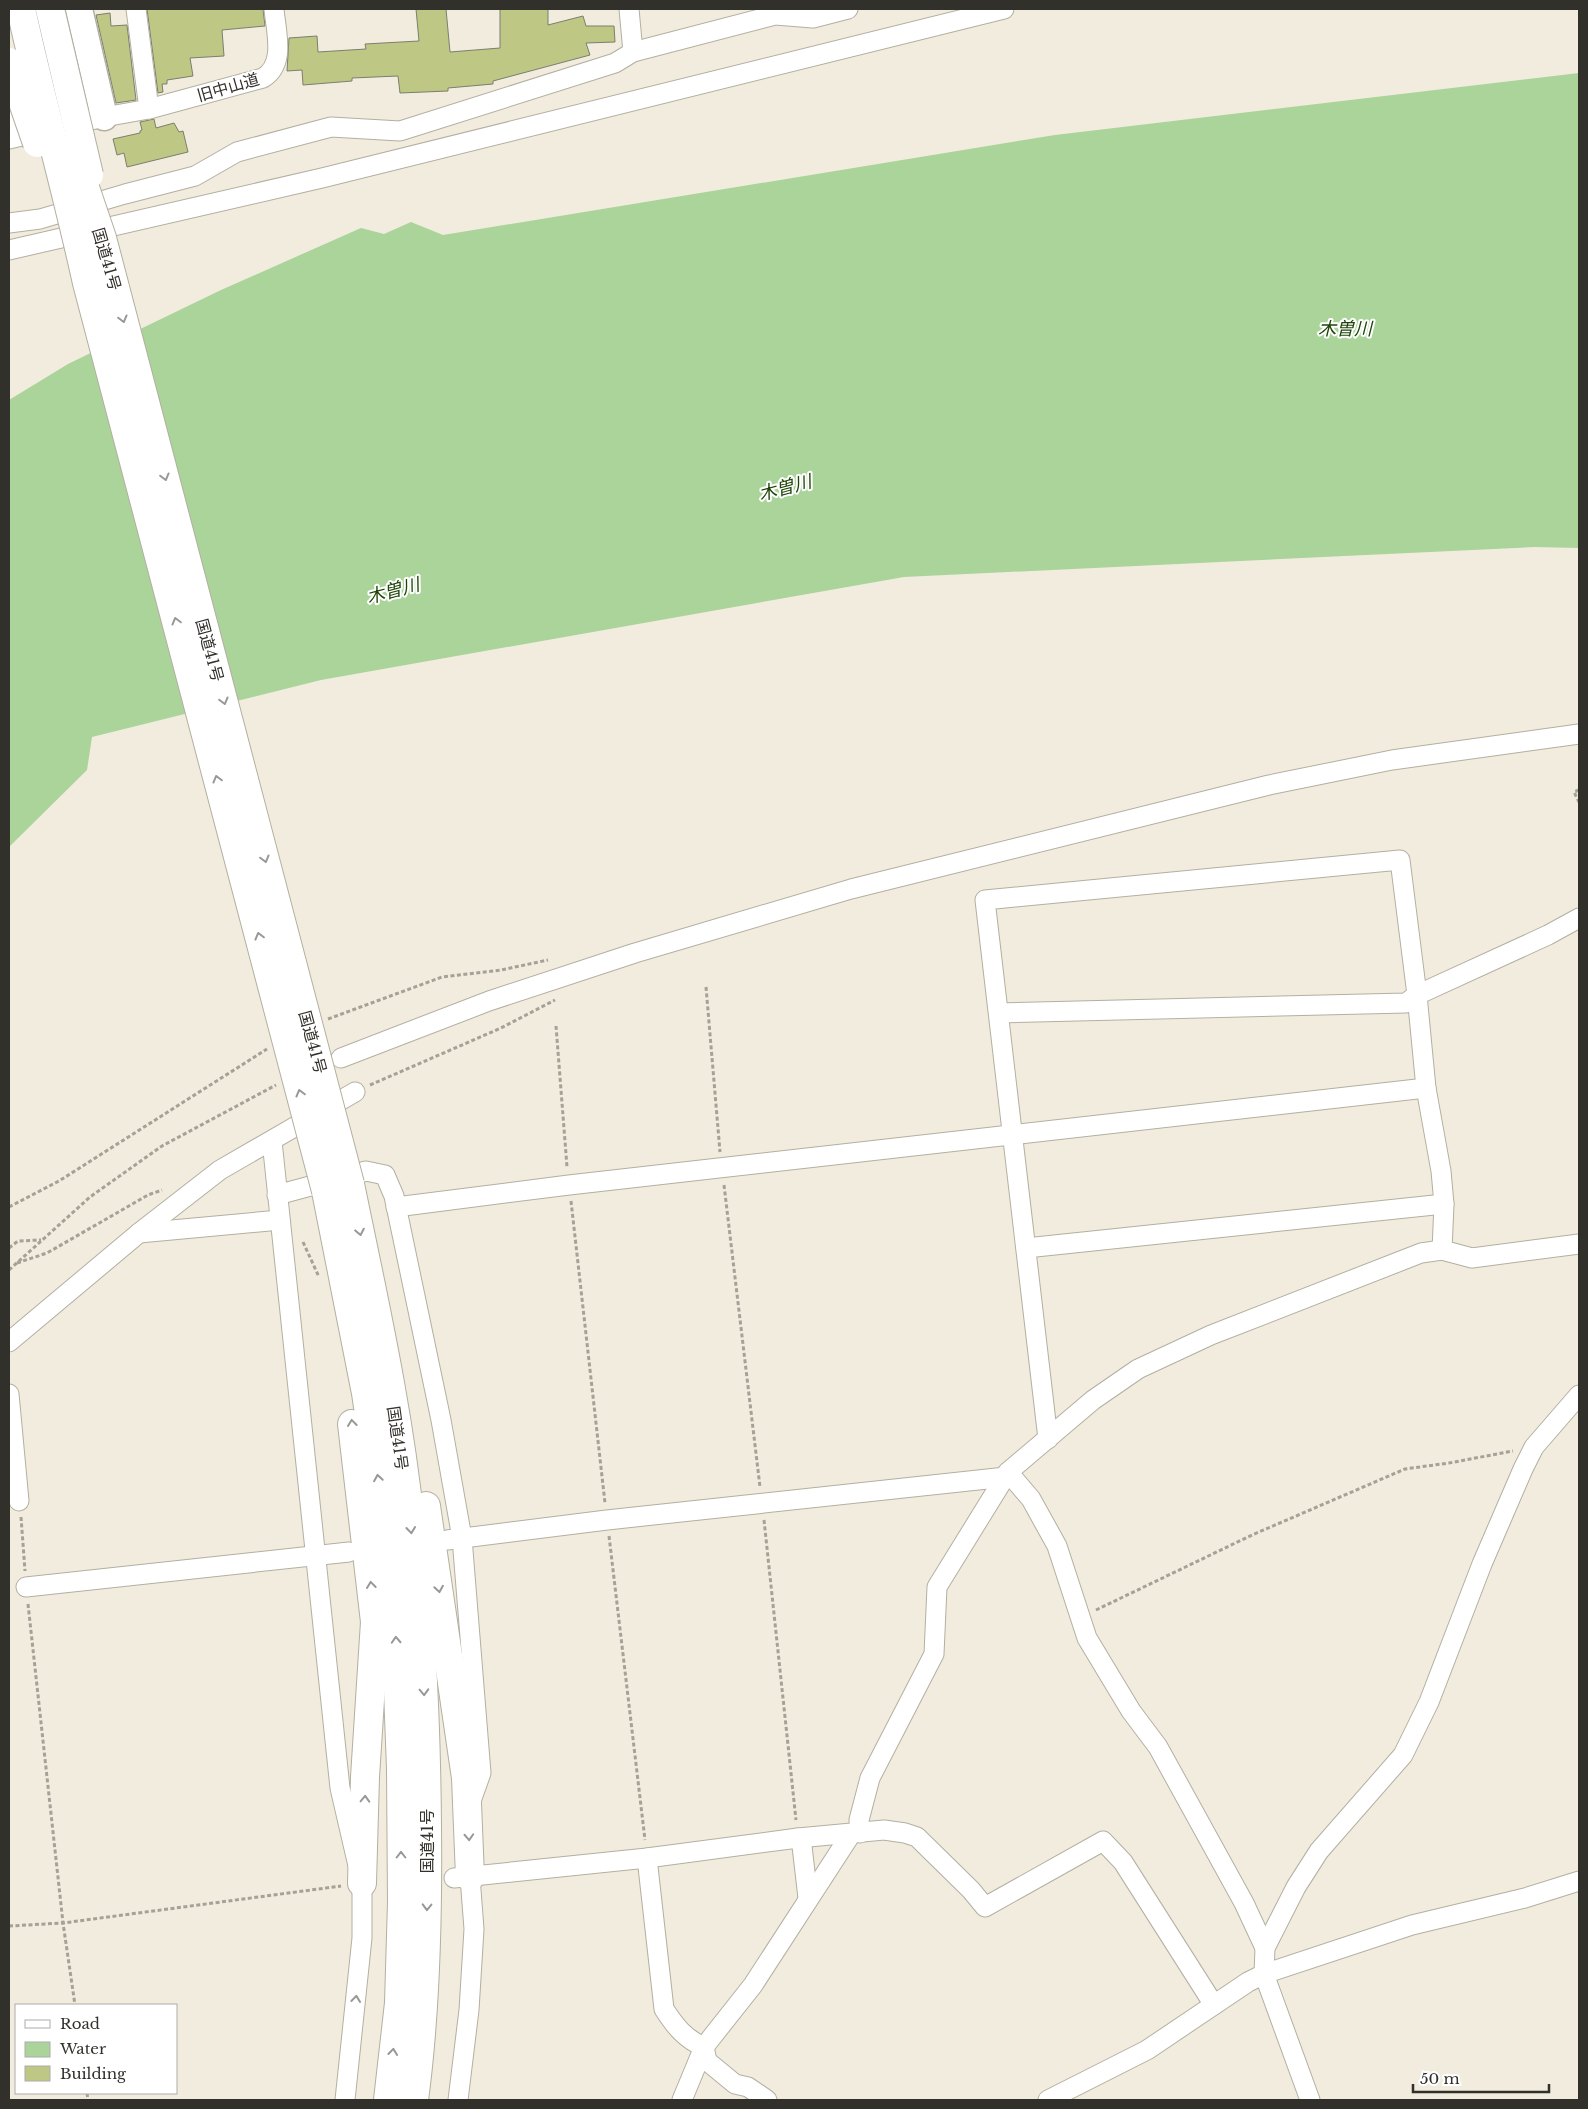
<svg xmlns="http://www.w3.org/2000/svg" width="1588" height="2109" font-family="'Libre Baskerville','Noto Sans JP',serif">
<rect width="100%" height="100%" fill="#f1ecde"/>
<polygon fill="#aad49a" points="1579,73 1579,548 1534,547 904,577 321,680 92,737 87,770 9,847 9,400 68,364 221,290 361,228 384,234 411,222 443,235 1055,135"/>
<g fill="#bec783" stroke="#7c7e70">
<polygon points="147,9 263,9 265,26 222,30 224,56 190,58 193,76 167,80 167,84 162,84 163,92 158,93"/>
<polygon points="416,9 446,9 450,52 500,48 500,9 548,9 548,25 583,16 586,26 614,26 615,42 586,43 590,55 493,81 493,84 448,88 448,91 400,93 398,76 352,78 352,81 303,85 302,70 287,71 289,38 317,36 318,52 366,49 365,44 419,41"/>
<polygon points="110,13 111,26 127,25 136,100 116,103 96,15"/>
<polygon points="154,119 156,128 174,123 179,132 183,131 188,152 127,167 124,153 117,155 113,139 140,133 140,131 142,130 140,122"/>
</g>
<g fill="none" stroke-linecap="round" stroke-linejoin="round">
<g stroke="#b3afa1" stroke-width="21">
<g id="street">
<polyline points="136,9 149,109"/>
<polyline points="629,9 633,52"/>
<polyline points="9,113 16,137"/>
<path d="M 9,139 L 104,117 L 149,109 L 263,78 C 286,64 276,32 274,9"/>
<polyline points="9,223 40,219 125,194 195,176 237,152 331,127 400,131 615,63 633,52 775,15 813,18 848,9"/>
<polyline points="9,250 322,178 1004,9"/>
<polyline points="999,1013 1406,1003 1417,995 1548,935 1579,918"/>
<polyline points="341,1058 489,1001 635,953 851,889 1269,785 1392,760 1579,734"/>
<polyline points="272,1141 340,1788 362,1883 362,1938 345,2100"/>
<polyline points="277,1195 366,1171 385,1175 394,1196 441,1420 462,1538 481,1773 471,1801"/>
<polyline points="396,1207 569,1185 1426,1088"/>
<polyline points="139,1233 280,1220"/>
<polyline points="1026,1248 1444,1204"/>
<polyline points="9,1342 139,1233 220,1170 355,1092"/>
<polyline points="9,1394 19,1501"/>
<polyline points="1048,1439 985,900 1400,860 1417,995 1426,1088 1441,1171 1444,1204 1442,1250"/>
<polyline points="1008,1472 1031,1499 1057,1546 1087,1638 1131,1711 1158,1747 1244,1903 1265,1948"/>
<polyline points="447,1540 607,1520 1006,1477"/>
<polyline points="26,1587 349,1552"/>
<polyline points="860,1833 859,1820 870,1778 934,1654 937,1587 1008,1472 1093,1400 1138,1369 1211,1335 1421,1253 1442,1250 1472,1258 1579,1244"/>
<polyline points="798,1838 802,1846 808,1898"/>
<path d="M 647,1858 L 664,2009 C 675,2026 685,2039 704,2047 L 707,2061 L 735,2084 L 748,2087 L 767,2100"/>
<polyline points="454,1878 647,1858 798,1838 884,1830 905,1833 917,1837 971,1890 985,1907 1103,1841 1123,1862 1214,2005"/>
<polyline points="458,2100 469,2010 474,1929 470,1877"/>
<polyline points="682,2100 704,2047 753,1985 851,1834"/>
<polyline points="1048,2100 1147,2050 1248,1982 1264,1974 1412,1925 1525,1898 1579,1881"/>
<polyline points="1310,2100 1264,1974 1265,1948 1296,1887 1319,1851 1403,1755 1429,1702 1482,1564 1523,1469 1534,1447 1579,1395"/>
</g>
</g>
<g stroke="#b3afa1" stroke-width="29">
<polyline id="secondary" points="79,9 104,117"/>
</g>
<g stroke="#b3afa1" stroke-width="30">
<g id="highway">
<path d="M 350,1184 C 364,1253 379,1320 391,1389 C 417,1533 426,1681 427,1827 C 428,1918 426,2010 414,2100"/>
<polyline points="326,1191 366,1393 385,1523 396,1637 401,1769 402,1902 399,2003 388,2100"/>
<polyline points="352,1424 375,1622 365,1777 362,1883"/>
<polyline points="426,1506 466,1778 470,1877"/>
</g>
</g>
<g stroke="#a5a197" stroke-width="3" stroke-dasharray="4 2.5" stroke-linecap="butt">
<polyline points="1579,790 1574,792 1579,802"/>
<polyline points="706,987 720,1152"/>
<polyline points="328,1019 442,977 501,970 548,960"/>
<polyline points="556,1026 567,1167"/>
<polyline points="370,1085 501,1028 555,1000"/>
<polyline points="724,1185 760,1487"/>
<polyline points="571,1201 605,1503"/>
<polyline points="9,1207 59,1181 267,1049"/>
<polyline points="303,1242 319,1277"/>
<polyline points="9,1248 18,1241 41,1240"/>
<polyline points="17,1263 47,1253 148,1195 162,1190"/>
<polyline points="9,1270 90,1197 162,1146 276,1085"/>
<polyline points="21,1517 25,1571"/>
<polyline points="764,1520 796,1820"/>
<polyline points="609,1536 645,1840"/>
<polyline points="28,1604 63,1923 75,2005"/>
<polyline points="1096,1610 1252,1535 1405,1469 1449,1463 1513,1451"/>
<polyline points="9,1926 63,1923 341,1886"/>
<polyline points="87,2093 88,2100"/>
</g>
<use href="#street" stroke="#fff" stroke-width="19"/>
<use href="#secondary" stroke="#fff" stroke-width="26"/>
<use href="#highway" stroke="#fff" stroke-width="28"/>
<g stroke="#b3afa1" stroke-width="30" stroke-linecap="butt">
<g id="highway-bridge">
<path d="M 21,9 C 41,101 67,191 87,283 L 326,1191"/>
<polyline points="50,9 89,175"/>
<polyline points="9,62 37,143"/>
<polyline points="75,158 102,238 350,1184"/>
</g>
</g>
<use href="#highway-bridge" stroke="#fff" stroke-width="28"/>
</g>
<defs><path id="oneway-chevron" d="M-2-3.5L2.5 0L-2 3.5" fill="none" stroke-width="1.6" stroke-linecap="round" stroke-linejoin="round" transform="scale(1.25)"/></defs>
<g stroke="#989895">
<use href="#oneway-chevron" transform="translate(123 319) rotate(75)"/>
<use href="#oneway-chevron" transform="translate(165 477) rotate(75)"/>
<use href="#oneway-chevron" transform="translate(176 621) rotate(-105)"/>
<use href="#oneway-chevron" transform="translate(224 701) rotate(75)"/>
<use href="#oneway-chevron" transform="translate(217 779) rotate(-105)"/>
<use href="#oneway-chevron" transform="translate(265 859) rotate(75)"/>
<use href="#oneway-chevron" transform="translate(259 936) rotate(-105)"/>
<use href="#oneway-chevron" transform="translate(300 1093) rotate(-105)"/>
<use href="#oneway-chevron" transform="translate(360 1232) rotate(79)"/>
<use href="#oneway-chevron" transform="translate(352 1423) rotate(-97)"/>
<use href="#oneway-chevron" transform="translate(378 1478) rotate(-99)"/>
<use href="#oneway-chevron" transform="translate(411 1530) rotate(84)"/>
<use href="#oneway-chevron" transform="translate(371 1585) rotate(-97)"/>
<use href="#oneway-chevron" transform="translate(439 1589) rotate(81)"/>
<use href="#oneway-chevron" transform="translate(396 1640) rotate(-93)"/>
<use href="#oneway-chevron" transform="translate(424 1692) rotate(88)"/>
<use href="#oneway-chevron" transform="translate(365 1799) rotate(-88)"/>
<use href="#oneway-chevron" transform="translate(469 1837) rotate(87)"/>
<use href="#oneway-chevron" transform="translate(401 1855) rotate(-90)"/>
<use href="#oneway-chevron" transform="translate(427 1907) rotate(91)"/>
<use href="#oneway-chevron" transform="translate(356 1999) rotate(-84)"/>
<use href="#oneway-chevron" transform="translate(393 2052) rotate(-84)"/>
</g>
<g text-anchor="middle" stroke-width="4" stroke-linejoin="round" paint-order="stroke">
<g font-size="16" fill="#32302b" stroke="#fff">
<text transform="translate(228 87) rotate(-16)" y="6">旧中山道</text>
<text transform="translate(107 259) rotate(74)" y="6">国道41号</text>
<text transform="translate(210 650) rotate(75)" y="6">国道41号</text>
<text transform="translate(313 1042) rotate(75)" y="6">国道41号</text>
<text transform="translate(398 1438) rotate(82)" y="6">国道41号</text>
<text transform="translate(427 1841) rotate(-90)" y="6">国道41号</text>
</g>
<g font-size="18" font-style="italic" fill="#1e4408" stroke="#fff">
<text x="1345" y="335">木曽川</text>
<text transform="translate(785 488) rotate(-15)" y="6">木曽川</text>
<text transform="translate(393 591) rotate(-15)" y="6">木曽川</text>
</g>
</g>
<rect width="1588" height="2109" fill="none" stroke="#32302b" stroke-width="20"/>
<rect x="15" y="2004" width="162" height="90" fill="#ffffff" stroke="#adacaa"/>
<rect x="25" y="2020" width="25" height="8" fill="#ffffff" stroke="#adacaa"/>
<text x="60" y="2029" font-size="15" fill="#32302b">Road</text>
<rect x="25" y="2042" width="25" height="15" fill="#aad49a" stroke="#adacaa"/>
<text x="60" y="2054" font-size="15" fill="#32302b">Water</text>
<rect x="25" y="2066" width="25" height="15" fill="#bec783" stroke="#adacaa"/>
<text x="60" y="2079" font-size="15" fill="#32302b">Building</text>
<path d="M1413 2084v8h136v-8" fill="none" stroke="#32302b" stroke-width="2.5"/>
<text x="1420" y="2084" font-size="15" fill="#32302b" stroke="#ffffff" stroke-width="4" paint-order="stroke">50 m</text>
</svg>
